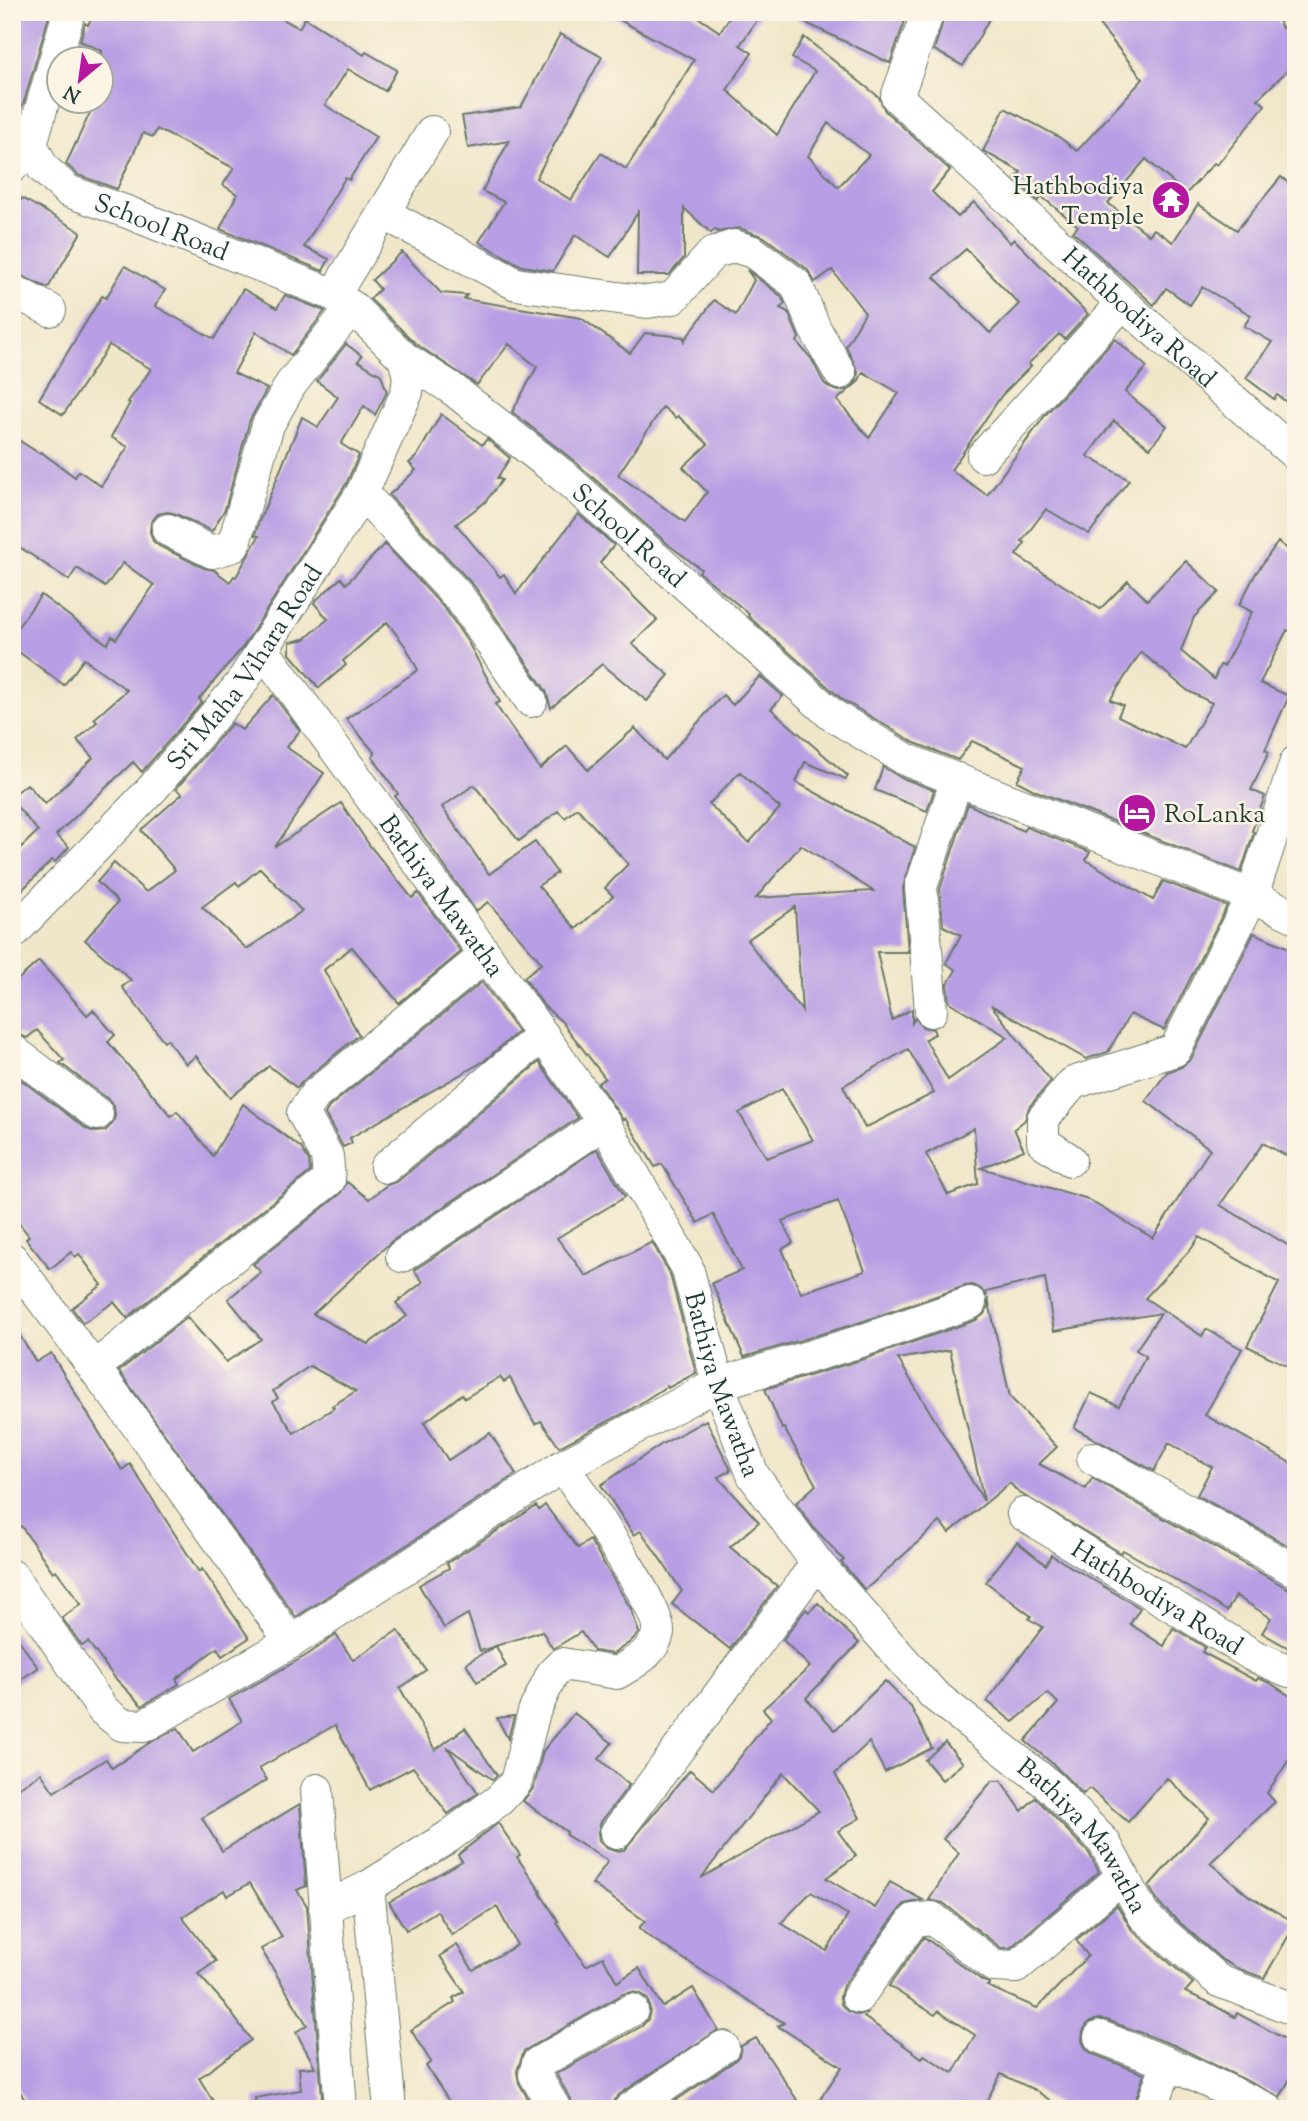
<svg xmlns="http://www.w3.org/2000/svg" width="1308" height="2121" font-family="'Sorts Mill Goudy',serif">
<rect width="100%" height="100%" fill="#fcf5e5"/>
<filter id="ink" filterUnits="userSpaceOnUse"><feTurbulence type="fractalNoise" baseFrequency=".0143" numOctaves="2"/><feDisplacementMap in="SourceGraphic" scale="14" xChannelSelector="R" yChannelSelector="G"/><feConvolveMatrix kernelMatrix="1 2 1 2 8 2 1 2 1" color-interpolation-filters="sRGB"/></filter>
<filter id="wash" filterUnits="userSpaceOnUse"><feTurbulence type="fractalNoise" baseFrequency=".00686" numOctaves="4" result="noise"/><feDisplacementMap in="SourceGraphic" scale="28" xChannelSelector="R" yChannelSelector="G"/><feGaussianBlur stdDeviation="1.57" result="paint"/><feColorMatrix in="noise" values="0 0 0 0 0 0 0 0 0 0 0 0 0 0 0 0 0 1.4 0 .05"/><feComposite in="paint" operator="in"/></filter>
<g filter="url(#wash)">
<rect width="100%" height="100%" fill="#f0e6c9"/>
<g id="blocks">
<g fill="#b89ee4" fill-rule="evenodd">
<polygon points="12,12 50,12 24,102 12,126"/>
<polygon points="94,12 270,12 299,28 305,18 364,55 366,52 397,70 385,91 348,69 325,105 376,137 349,180 345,178 304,247 329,259 323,271 220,229 237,194 223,185 234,168 157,129 153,137 143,133 117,189 78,175 66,164 95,102 102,102 102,51 80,41 85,23 88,25"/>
<path d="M 605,12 L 690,12 L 720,32 L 733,12 L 763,12 L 740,45 L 752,53 L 727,90 L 777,135 L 815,71 L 792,58 L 804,37 L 879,97 L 885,111 L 950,170 L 932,192 L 958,217 L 974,202 L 1010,243 L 1014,239 L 1088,314 L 1065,339 L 1059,334 L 1028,364 L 1031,366 L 1002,395 L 951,470 L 987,495 L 1047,413 L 1115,339 L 1147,367 L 1125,392 L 1167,426 L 1150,448 L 1114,421 L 1087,456 L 1129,480 L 1089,534 L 1046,509 L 1022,541 L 1025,543 L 1016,555 L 1100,609 L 1128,581 L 1147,600 L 1186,561 L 1219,592 L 1194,617 L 1181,651 L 1214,679 L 1220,665 L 1224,666 L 1252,612 L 1239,605 L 1256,573 L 1278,542 L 1296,555 L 1296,634 L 1287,630 L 1260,683 L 1289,696 L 1265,750 L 1269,752 L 1251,790 L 1265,796 L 1252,831 L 1254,832 L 1241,872 L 1034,790 L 1017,781 L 1025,766 L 972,741 L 958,760 L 915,743 L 843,700 L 748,616 L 749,614 L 699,572 L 701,569 L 670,546 L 573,460 L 512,412 L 537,367 L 509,344 L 477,385 L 416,344 L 370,299 L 380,289 L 372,280 L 402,252 L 441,293 L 467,295 L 464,299 L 581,318 L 630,353 L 645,333 L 684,337 L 684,341 L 714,300 L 736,315 L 754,280 L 747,270 L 781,296 L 785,304 L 780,308 L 788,312 L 799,338 L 797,342 L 811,358 L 824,383 L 830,388 L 839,391 L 850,389 L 837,400 L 869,438 L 899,393 L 863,372 L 858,382 L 850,389 L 856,382 L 858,372 L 846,346 L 865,313 L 832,270 L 815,282 L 807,269 L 764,237 L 739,228 L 718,232 L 715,229 L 711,233 L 684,208 L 684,258 L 669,275 L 637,275 L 638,212 L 610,257 L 575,235 L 553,271 L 522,266 L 479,242 L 504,202 L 482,191 L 509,141 L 468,148 L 462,116 L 521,107 L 560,34 L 602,57 L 536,178 L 571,200 L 601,153 L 626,169 L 694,60 ZM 828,123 L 869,155 L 838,187 L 808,156 ZM 966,249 L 1019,304 L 990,333 L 934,277 ZM 663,407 L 676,418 L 678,416 L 708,444 L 683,467 L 707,492 L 685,522 L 618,475 ZM 1141,652 L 1188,691 L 1212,703 L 1185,749 L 1118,716 L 1123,705 L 1110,700 Z"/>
<polygon points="783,12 908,12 890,63"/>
<polygon points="946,12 993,12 963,66 934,50"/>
<polygon points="1089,12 1274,12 1282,28 1296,15 1296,62 1258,99 1265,105 1217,165 1214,163 1186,194 1146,159 1108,203 1149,235 1154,229 1173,242 1198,204 1237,230 1281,177 1296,189 1296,409 1277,395 1274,399 1246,378 1272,342 1244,326 1251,315 1202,287 1190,305 1166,288 1154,305 1073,232 1078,226 1042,197 1038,201 1015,179 1021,172 983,151 1005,108 1059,137 1077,151 1143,79"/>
<polygon points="22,198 81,232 48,288 12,272 12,215"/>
<polygon points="125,266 165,290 155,306 214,339 243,289 277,308 285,295 325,311 291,355 256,332 234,373 267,389 250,420 225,509 212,531 176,514 168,512 158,514 151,522 150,532 153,541 159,546 204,568 214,570 230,582 234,576 236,577 259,536 255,535 259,522 302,417 318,427 338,397 317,381 346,344 362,356 358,361 381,375 387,392 375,415 364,406 341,444 359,455 346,484 243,647 199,699 202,702 142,772 133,762 56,835 69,847 55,862 52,860 12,900 12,856 38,831 12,801 12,796 27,784 45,804 93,758 77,740 97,722 94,719 127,690 84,659 64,685 12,647 12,635 41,595 107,644 112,636 116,639 154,585 123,563 105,587 77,568 69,580 12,542 12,436 39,453 41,452 75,477 79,471 101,486 128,447 111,437 130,403 128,402 151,369 109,345 63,415 39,399 102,296 106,298"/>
<polygon points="441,414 482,445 487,439 510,458 497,478 502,480 485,502 456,524 500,577 504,574 516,594 578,514 614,545 600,563 657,620 632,644 669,675 647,701 602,664 551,708 546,691 475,587 389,495 416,470 409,463 417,456"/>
<path d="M 385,544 L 446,610 L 469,644 L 500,702 L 495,704 L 540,769 L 567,746 L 588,770 L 635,728 L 664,760 L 723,695 L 733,705 L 760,676 L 783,696 L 771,709 L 848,776 L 846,779 L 805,762 L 796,782 L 915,847 L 903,888 L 908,952 L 877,952 L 892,1020 L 912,1009 L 912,1023 L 915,1018 L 923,1027 L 933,1029 L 935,1034 L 925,1039 L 948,1080 L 1008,1037 L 949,1002 L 947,985 L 956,970 L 946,963 L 961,935 L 943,926 L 940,889 L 968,804 L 1023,831 L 1026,827 L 1090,852 L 1086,860 L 1153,900 L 1163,881 L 1227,906 L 1164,1030 L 1130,1014 L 1108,1052 L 1086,1059 L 991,1005 L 1051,1081 L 1029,1107 L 1025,1120 L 1014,1129 L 1024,1150 L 981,1168 L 1085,1198 L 1153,1238 L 1210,1149 L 1146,1101 L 1167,1072 L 1181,1067 L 1191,1059 L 1254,933 L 1296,951 L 1296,1161 L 1263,1143 L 1220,1205 L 1296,1250 L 1296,1370 L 1247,1346 L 1279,1283 L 1199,1237 L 1192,1248 L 1145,1298 L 1202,1336 L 1206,1329 L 1242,1349 L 1205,1415 L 1296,1466 L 1296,1534 L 1289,1546 L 1197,1495 L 1212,1467 L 1169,1443 L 1154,1471 L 1074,1428 L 1091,1393 L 1119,1406 L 1146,1356 L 1136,1350 L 1161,1313 L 1054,1331 L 1045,1278 L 986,1292 L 987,1297 L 981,1289 L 973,1285 L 965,1286 L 855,1324 L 744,1357 L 712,1283 L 742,1270 L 713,1214 L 698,1223 L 662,1164 L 655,1167 L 625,1118 L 623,1120 L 598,1083 L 605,1078 L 562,1022 L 544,1006 L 524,977 L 542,963 L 488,902 L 476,911 L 395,796 L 398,794 L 372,756 L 375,753 L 346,719 L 418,670 L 406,647 L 387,622 L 343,661 L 346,665 L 319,688 L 290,654 L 290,642 L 305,639 L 328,619 L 314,603 L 315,601 L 341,578 L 346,584 ZM 740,772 L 780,808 L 749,843 L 709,804 ZM 474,785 L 519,841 L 558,811 L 565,818 L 577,808 L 628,864 L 605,888 L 613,896 L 576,929 L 538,886 L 557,873 L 535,842 L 489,874 L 442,807 ZM 801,845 L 873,891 L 756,898 ZM 795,907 L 802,1011 L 747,940 ZM 908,1049 L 934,1093 L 865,1128 L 843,1086 ZM 782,1089 L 813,1140 L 767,1158 L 739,1113 ZM 974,1128 L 978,1184 L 948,1195 L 926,1154 ZM 838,1201 L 865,1271 L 801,1293 L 782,1249 L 793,1243 L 782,1221 Z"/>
<path d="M 273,695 L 300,731 L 286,747 L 324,773 L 275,847 L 341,803 L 370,846 L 412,898 L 418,893 L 461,952 L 399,1003 L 352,947 L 324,970 L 359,1035 L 303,1081 L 297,1088 L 269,1066 L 230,1098 L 196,1056 L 186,1064 L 167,1039 L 164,1041 L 122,987 L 131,980 L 85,940 L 118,902 L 97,882 L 114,863 L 146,892 L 175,870 L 141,830 L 182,794 L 176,789 L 232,723 L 242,730 ZM 260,868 L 302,911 L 247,949 L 202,907 L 236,882 L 239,886 Z"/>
<polygon points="883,767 900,777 934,790 927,811 875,790"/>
<polygon points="39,961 87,1015 93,1010 115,1035 108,1042 171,1116 177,1111 213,1156 243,1104 301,1148 309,1161 310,1172 127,1318 114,1302 83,1323 72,1308 102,1285 79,1254 75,1257 71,1252 50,1269 26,1239 29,1236 12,1214 12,1073 87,1129 95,1132 105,1131 112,1124 115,1116 114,1107 109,1100 60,1063 64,1060 37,1030 27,1038 12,1032 12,985"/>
<polygon points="482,982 518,1032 484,1061 350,1138 352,1143 343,1147 325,1114 329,1107"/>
<path d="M 539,1062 L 578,1118 L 392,1241 L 313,1314 L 368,1344 L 407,1316 L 396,1303 L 423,1282 L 414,1270 L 597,1149 L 625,1197 L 557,1238 L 586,1276 L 652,1242 L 670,1274 L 696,1373 L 668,1388 L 667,1386 L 630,1410 L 559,1447 L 541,1421 L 535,1424 L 510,1378 L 504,1382 L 500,1377 L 465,1398 L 462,1394 L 424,1423 L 448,1460 L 490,1433 L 516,1474 L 296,1617 L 119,1371 L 187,1317 L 226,1362 L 261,1339 L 228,1299 L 261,1272 L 253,1264 L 340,1194 L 347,1182 L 369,1199 L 387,1185 L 398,1181 ZM 310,1366 L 356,1391 L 332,1406 L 334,1408 L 294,1433 L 273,1402 L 278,1398 L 273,1391 Z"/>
<path d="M 988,1298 L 1010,1397 L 1057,1447 L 1039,1464 L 1086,1489 L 1092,1478 L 1296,1593 L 1296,1652 L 1262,1633 L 1271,1618 L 1236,1596 L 1227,1611 L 1159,1570 L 1123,1550 L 1121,1553 L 1018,1492 L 1010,1483 L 949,1533 L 940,1522 L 865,1590 L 841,1562 L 844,1560 L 814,1528 L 796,1503 L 816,1485 L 784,1428 L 782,1429 L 765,1389 L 867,1358 L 976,1320 L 984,1314 L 988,1307 ZM 950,1350 L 984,1501 L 898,1359 Z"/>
<polygon points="12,1323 36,1362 51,1353 122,1470 130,1464 199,1572 202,1569 249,1638 222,1656 217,1648 176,1679 179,1684 142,1706 115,1678 88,1642 82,1646 62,1618 81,1604 56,1570 53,1572 21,1526 12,1532"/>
<polygon points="706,1420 731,1470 718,1477 759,1522 730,1547 777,1586 730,1649 672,1604 682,1591 641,1531 634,1535 601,1485 662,1444"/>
<polygon points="545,1505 578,1548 590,1540 631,1609 639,1633 630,1642 613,1654 594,1651 581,1632 553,1649 542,1631 480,1651 468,1614 444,1628 419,1585 449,1568 447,1563 536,1506 539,1510"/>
<polygon points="1017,1542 1046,1565 1051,1555 1140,1608 1130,1624 1164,1646 1173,1628 1205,1647 1202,1652 1256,1681 1258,1678 1270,1683 1296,1700 1296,1749 1267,1793 1275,1802 1210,1863 1249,1896 1296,1923 1264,1978 1237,1968 1222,1960 1159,1904 1149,1886 1209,1818 1167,1778 1128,1822 1089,1788 1083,1794 1053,1764 1025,1741 1058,1703 1048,1693 1013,1722 987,1701 1043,1627 1029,1619 1031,1616 986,1582"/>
<path d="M 818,1603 L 859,1643 L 806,1698 L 835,1730 L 885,1681 L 911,1707 L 932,1748 L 885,1772 L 869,1742 L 835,1774 L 860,1818 L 838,1831 L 856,1856 L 826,1878 L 875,1908 L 890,1882 L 923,1900 L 905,1904 L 900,1909 L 843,1986 L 840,1996 L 841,2004 L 847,2011 L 857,2015 L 867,2013 L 864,2017 L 922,2058 L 924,2055 L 953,2073 L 975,2035 L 938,2011 L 935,2015 L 889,1986 L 924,1937 L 983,1981 L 990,1983 L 987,1986 L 1037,2008 L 1088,1956 L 1076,1940 L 1117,1905 L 1132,1930 L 1193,1983 L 1185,1992 L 1206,2001 L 1235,2017 L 1237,2013 L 1296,2045 L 1296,2068 L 1280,2097 L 1176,2046 L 1107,2020 L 1098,2019 L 1088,2023 L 1083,2031 L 1082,2041 L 1086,2049 L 1093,2054 L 1144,2074 L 1133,2109 L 1063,2109 L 1035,2090 L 1001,2074 L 982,2109 L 813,2109 L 842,2067 L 778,2026 L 784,2023 L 648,1936 L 639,1928 L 645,1921 L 592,1884 L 608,1861 L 566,1835 L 567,1832 L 523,1801 L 534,1787 L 543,1751 L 574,1713 L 612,1743 L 599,1759 L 629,1785 L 601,1822 L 598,1832 L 599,1841 L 606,1848 L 615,1851 L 624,1850 L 690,1770 L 714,1790 L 771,1718 L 763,1709 L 810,1667 L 783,1640 L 806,1609 L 809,1612 ZM 783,1773 L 819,1811 L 701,1878 ZM 811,1892 L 848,1915 L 827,1951 L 781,1923 Z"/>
<polygon points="12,1630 38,1668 12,1685"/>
<polygon points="398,1630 426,1670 400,1688 435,1750 465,1728 497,1775 493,1780 447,1747 478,1793 448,1814 413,1767 370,1790 335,1725 259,1768 267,1780 202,1818 222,1851 300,1804 306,1886 297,1890 307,1906 323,2109 256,2109 255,2098 301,2090 299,2068 315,2067 296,2032 307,2025 261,1949 282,1937 250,1883 227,1896 224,1890 182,1917 216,1961 198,1974 224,2003 251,2040 199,2078 218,2109 30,2109 12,2078 12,1792 41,1773 54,1792 106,1759 112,1768 149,1743 178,1728 193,1752 242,1721 229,1699 307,1655 336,1635 353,1660"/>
<polygon points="496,1646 506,1666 477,1682 466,1663"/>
<polygon points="514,1716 508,1739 497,1718"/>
<polygon points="945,1742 963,1763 942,1780 925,1760"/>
<polygon points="992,1781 1001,1781 1022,1811 1035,1798 1038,1800 1089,1853 1099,1872 1010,1948 1001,1948 943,1903 929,1900 959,1853 943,1839"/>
<polygon points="498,1823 520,1855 517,1857 541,1892 540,1893 559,1922 557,1923 586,1966 603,1957 617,1982 639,1968 663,2007 693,1988 718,2030 620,2094 614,2100 612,2109 573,2109 571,2100 556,2074 642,2026 648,2019 650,2010 648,2000 641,1994 632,1992 623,1994 524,2051 517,2071 519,2083 534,2109 454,2109 426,2066 431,2062 411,2030 455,2002 453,1998 464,1992 440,1956 457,1945 473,1970 517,1945 497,1907 452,1935 437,1911 406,1930 389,1902 462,1861 458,1855"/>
<polygon points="756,2038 803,2109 663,2109 733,2062 739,2056 741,2046"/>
</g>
</g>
</g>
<g filter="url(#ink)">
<use href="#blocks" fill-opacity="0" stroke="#687868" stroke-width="2"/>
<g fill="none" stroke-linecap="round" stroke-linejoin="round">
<g stroke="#687868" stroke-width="34">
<g id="minor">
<path id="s1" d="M 928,12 L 897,97 L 1123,303 L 1296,455"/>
<path id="s2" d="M 31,144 L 43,168 L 68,191 L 127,212 L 334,295 L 352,307 L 404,358 L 451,388 L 561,474 L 832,715 L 907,760 L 1252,896 L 1296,917"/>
<polyline points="12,167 31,144 69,12"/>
<polyline points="385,214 516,284 647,302 673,298 713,253 734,246 753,252 796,284 815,329 840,373"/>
<polyline points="12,290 50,310"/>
<polyline points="334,295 432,132"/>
<polyline points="983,456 1123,303"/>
<polyline points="362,493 460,598 531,701"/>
<polyline points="168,530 212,552 233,546 268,425 291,384 352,307"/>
<path id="s3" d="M 263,650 L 486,955 L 604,1123 L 687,1267 L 718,1384 L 753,1475 L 817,1563 L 934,1695 L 1050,1786 L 1104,1842 L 1144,1916 L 1219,1981 L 1296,2010"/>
<path id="s4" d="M 12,934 L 152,789 L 240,685 L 362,493 L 407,392 L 409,377 L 404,358"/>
<polyline points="931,1011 921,887 957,779"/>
<polyline points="12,1050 97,1114"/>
<polyline points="1070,1160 1043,1142 1043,1119 1073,1083 1175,1050 1252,896 1296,762"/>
<polyline points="386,1167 543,1035"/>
<polyline points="402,1256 604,1123"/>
<polyline points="12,1259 134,1421 291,1642"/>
<polyline points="95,1367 329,1180 327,1156 303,1113 315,1095 486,955"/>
<polyline points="1093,1458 1296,1571"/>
<path id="s5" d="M 1023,1514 L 1254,1656 L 1289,1671 L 1296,1670"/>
<polyline points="12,1576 103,1710 122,1725 144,1726 291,1642 563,1466 718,1384 861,1341 970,1303"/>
<polyline points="317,1790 341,2109"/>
<polyline points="616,1833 817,1563"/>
<polyline points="368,1887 390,2109"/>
<path d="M 325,1908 L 368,1887 L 448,1837 L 499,1800 L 516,1782 L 534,1712 L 552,1674 L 562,1664 L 617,1673 C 633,1663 654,1653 658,1633 C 662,1609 580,1493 563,1466"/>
<polyline points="858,1997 914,1920 932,1918 994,1966 1016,1967 1123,1876"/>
<polyline points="1100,2037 1168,2063 1267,2109"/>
<polyline points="555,2109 535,2075 538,2063 632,2010"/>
<polyline points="630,2109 723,2047"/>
<polyline points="1151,2109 1168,2063"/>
</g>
</g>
<use href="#minor" stroke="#fff" stroke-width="32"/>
</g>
</g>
<defs>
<g id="temple-disc" transform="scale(2.0125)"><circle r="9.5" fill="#b5179e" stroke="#fcf5e5"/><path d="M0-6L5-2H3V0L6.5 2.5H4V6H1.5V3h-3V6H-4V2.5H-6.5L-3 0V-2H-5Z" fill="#fff"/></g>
<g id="hotel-disc" transform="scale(2.0125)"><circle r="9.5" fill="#b5179e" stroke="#fcf5e5"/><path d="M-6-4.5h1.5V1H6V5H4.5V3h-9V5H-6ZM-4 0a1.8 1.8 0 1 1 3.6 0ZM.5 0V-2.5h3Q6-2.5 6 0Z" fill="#fff"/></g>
</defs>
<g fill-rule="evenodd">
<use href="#temple-disc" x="1171" y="200"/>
<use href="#hotel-disc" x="1137" y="813"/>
</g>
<g text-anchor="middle" stroke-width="5" stroke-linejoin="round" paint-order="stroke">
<g font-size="26" fill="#1f3d34" stroke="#fcf5e5" text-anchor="end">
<text x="1144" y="194">Hathbodiya<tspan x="1144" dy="30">Temple</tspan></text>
<text x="1164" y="822" text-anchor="start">RoLanka</text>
</g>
<g font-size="26" fill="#1f3d34" stroke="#fcf5e5">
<text dy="9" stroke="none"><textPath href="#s2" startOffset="161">School Road</textPath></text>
<text dy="9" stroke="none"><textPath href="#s1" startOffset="418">Hathbodiya Road</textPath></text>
<text dy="9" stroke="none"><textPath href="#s2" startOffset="728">School Road</textPath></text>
<text dy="9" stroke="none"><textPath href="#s4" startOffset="355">Sri Maha Vihara Road</textPath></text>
<text dy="9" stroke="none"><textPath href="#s3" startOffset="304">Bathiya Mawatha</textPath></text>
<text dy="9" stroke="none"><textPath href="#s3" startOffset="872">Bathiya Mawatha</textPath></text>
<text dy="9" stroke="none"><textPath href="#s5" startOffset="158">Hathbodiya Road</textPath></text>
<text dy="9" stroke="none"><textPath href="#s3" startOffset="1460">Bathiya Mawatha</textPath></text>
</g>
</g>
<rect width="1308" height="2121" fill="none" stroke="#fcf5e5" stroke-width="42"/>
<g transform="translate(80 80) rotate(209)"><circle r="33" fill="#fcf5e5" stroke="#a4ab9e" stroke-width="2"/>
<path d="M0-5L12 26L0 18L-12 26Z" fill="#b5179e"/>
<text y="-10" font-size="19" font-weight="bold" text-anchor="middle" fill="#1f3d34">N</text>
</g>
</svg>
